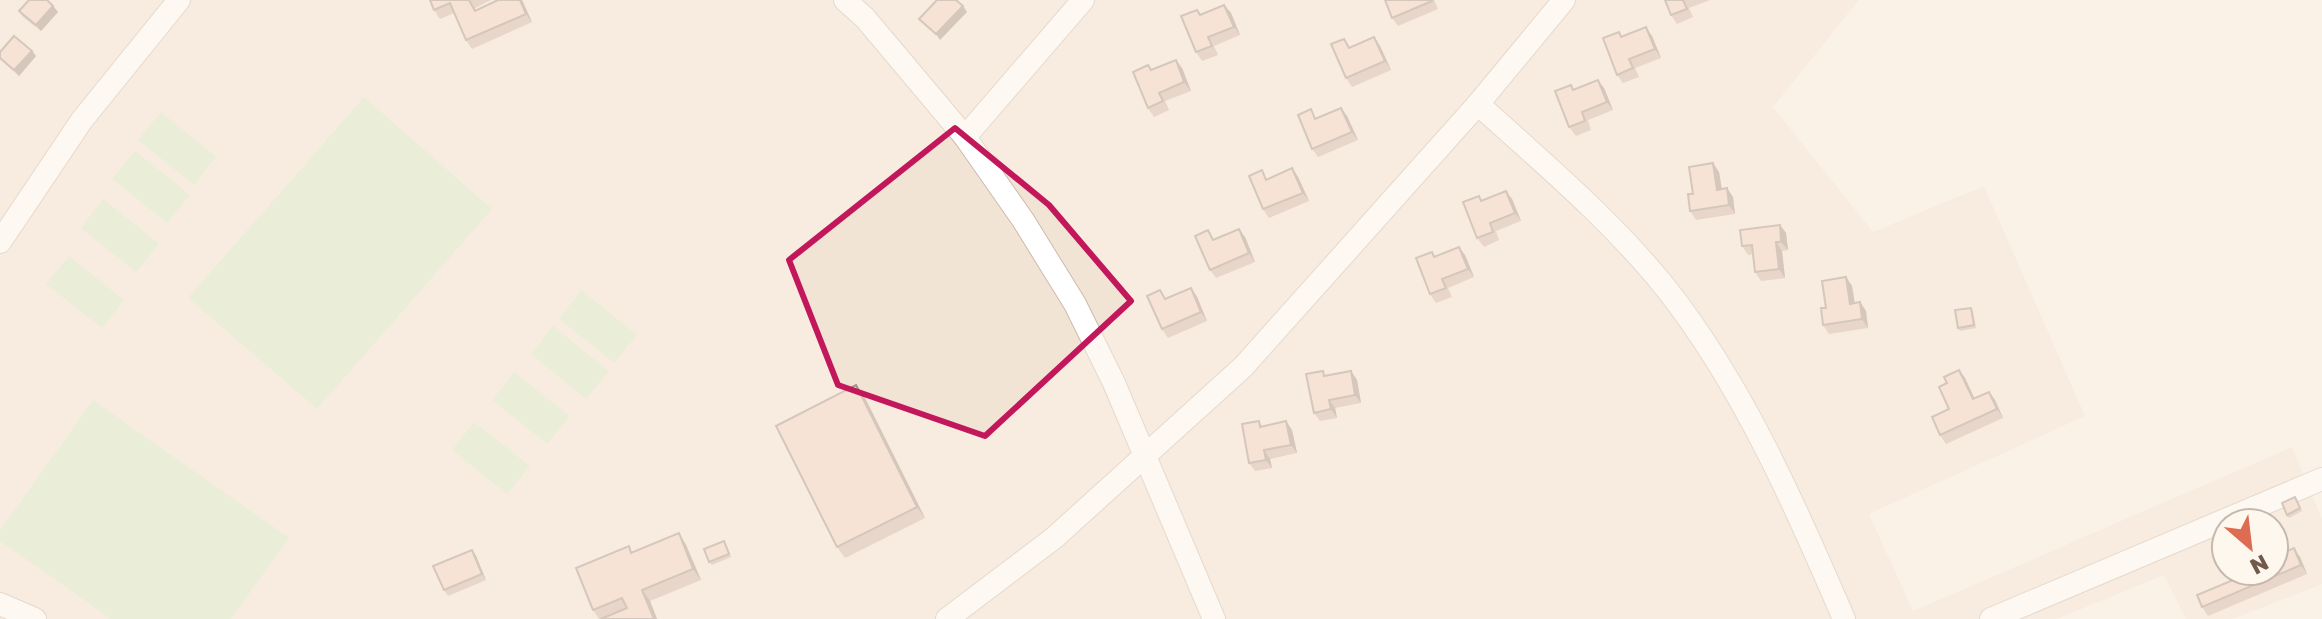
<svg xmlns="http://www.w3.org/2000/svg" width="2322" height="619" font-family="'Golos Text',sans-serif">
<rect width="100%" height="100%" fill="#fbf2e7"/>
<path fill="#f2e4d5" fill-rule="evenodd" d="M 0,0 L 1859,0 L 1773,107 L 1873,232 L 1984,186 L 2085,416 L 1869,514 L 1913,611 L 2292,447 L 2322,519 L 2322,584 L 2233,619 L 2186,619 L 2164,575 L 2057,619 L 0,619 ZM 2226,523 L 2274,523 L 2274,571 L 2226,571 Z"/>
<g fill="#d5e8c6">
<polygon points="364,97 492,209 317,409 188,298"/>
<polygon points="161,112 216,157 194,185 138,140"/>
<polygon points="135,151 190,195 167,223 112,179"/>
<polygon points="103,199 159,244 136,272 81,228"/>
<polygon points="69,256 124,300 102,328 46,284"/>
<polygon points="581,290 637,335 614,363 559,319"/>
<polygon points="553,326 609,371 586,399 531,354"/>
<polygon points="514,372 570,416 547,444 492,400"/>
<polygon points="93,400 289,538 231,619 111,619 0,541 0,530"/>
<polygon points="474,422 530,466 507,494 452,450"/>
</g>
<g fill="none" stroke-linecap="round" stroke-linejoin="round">
<g stroke="#cdbaad" stroke-width="24">
<g id="minor">
<polyline points="845,0 865,18 965,137 1023,220 1075,304 1114,383 1214,619"/>
<path d="M 1478,104 C 1542,162 1610,219 1665,287 C 1742,384 1795,505 1844,619"/>
<polyline points="965,137 1083,0"/>
<polyline points="0,242 82,120 179,0"/>
<polyline points="0,604 35,619"/>
<polyline points="947,619 1054,538 1243,367 1478,104 1564,0"/>
<polyline points="1991,619 2322,479"/>
</g>
</g>
<use href="#minor" stroke="#fff" stroke-width="22"/>
</g>
<g fill="#ceb4a5">
<polygon points="430,0 491,0 475,8 476,10 522,0 532,22 472,49 466,40 454,13 440,19 434,10"/>
<polygon points="1385,0 1434,0 1438,9 1398,26 1392,18"/>
<polygon points="1665,0 1710,0 1689,8 1693,17 1677,24 1671,15"/>
<polygon points="1224,5 1231,13 1240,35 1214,46 1218,55 1202,61 1196,52 1197,10 1201,14"/>
<polygon points="53,6 58,12 41,31 23,17 19,11"/>
<polygon points="1622,36 1652,36 1661,58 1635,68 1639,77 1623,83 1617,75"/>
<polygon points="1380,46 1391,70 1352,87 1346,78 1350,47"/>
<polygon points="32,51 36,56 19,76 0,59 0,52"/>
<polygon points="1182,68 1191,91 1165,101 1169,110 1154,117 1148,108 1152,70"/>
<polygon points="1604,88 1613,110 1588,120 1591,130 1576,136 1569,127 1574,89"/>
<polygon points="1347,116 1358,140 1318,157 1312,149"/>
<polygon points="1292,168 1298,177 1309,201 1269,218 1263,209 1268,179"/>
<polygon points="1719,172 1722,189 1733,197 1735,214 1696,220 1690,211 1693,194"/>
<polygon points="1479,196 1482,200 1512,199 1521,221 1496,231 1499,240 1484,247 1477,238"/>
<polygon points="1780,225 1786,233 1788,250 1782,251 1785,278 1761,281 1755,272 1753,254 1748,255 1742,246"/>
<polygon points="1245,237 1255,262 1216,278 1210,270 1215,239"/>
<polygon points="1432,252 1435,256 1465,255 1474,277 1448,288 1452,297 1436,303 1430,294"/>
<polygon points="1846,277 1852,286 1855,303 1860,302 1866,311 1868,328 1829,334 1823,325 1826,308"/>
<polygon points="1191,288 1197,297 1207,321 1168,338 1162,329 1167,299"/>
<polygon points="1971,308 1973,311 1976,328 1960,331 1958,328"/>
<polygon points="1959,370 1965,378 1974,398 1989,392 1995,400 2003,418 1946,444 1940,435 1949,409 1947,383"/>
<polygon points="1351,371 1357,380 1361,403 1335,408 1337,418 1320,421 1314,413 1327,376"/>
<polygon points="856,385 864,396 925,518 845,558 837,547"/>
<polygon points="1259,421 1262,426 1292,430 1297,453 1270,459 1272,468 1255,471 1249,463"/>
<polygon points="2297,500 2302,511 2289,518 2287,515"/>
<polygon points="679,533 686,545 701,580 650,601 657,619 599,619 593,610 633,552"/>
<polygon points="726,544 731,557 712,565 709,562"/>
<polygon points="472,550 476,556 486,580 448,596 444,590"/>
<polygon points="2300,557 2307,574 2208,616 2202,607"/>
</g>
<g fill="#a79286">
<polygon points="520,0 522,0 532,22 526,14"/>
<polygon points="1224,5 1231,13 1240,35 1234,27"/>
<polygon points="53,6 58,12 41,31 36,25"/>
<polygon points="963,6 967,12 940,40 936,34"/>
<polygon points="1646,27 1652,36 1661,58 1655,49"/>
<polygon points="1374,37 1380,46 1391,70 1385,61"/>
<polygon points="32,51 36,56 19,76 14,70"/>
<polygon points="1176,60 1182,68 1191,91 1184,82"/>
<polygon points="1598,80 1604,88 1613,110 1607,102"/>
<polygon points="1341,108 1347,116 1358,140 1352,132"/>
<polygon points="1713,163 1719,172 1723,198 1717,190"/>
<polygon points="1292,168 1298,177 1309,201 1303,193"/>
<polygon points="1727,188 1733,197 1735,214 1729,205"/>
<polygon points="1506,191 1512,199 1521,221 1515,213"/>
<polygon points="1780,225 1786,233 1788,250 1781,242"/>
<polygon points="1239,229 1245,237 1255,262 1249,253"/>
<polygon points="1776,242 1782,251 1785,278 1779,269"/>
<polygon points="1459,247 1465,255 1474,277 1468,269"/>
<polygon points="1846,277 1852,286 1856,313 1850,304"/>
<polygon points="1191,288 1197,297 1207,321 1201,312"/>
<polygon points="1860,302 1866,311 1868,328 1862,319"/>
<polygon points="1959,370 1965,378 1979,408 1973,399"/>
<polygon points="1351,371 1357,380 1361,403 1355,395"/>
<polygon points="856,385 864,396 925,518 917,507"/>
<polygon points="1989,392 1995,400 2003,418 1997,409"/>
<polygon points="1329,400 1335,408 1337,418 1331,409"/>
<polygon points="1286,421 1292,430 1297,453 1291,445"/>
<polygon points="1264,450 1270,459 1272,468 1266,460"/>
<polygon points="679,533 686,545 701,580 693,569"/>
<polygon points="2294,548 2300,557 2307,574 2301,565"/>
<polygon points="472,550 476,556 486,580 482,574"/>
<polygon points="642,590 650,601 657,619 654,619"/>
</g>
<g fill="#efd1c0" stroke="#a79286" stroke-width="2">
<polygon points="29,0 47,0 53,6 36,25 19,11"/>
<polygon points="430,0 469,0 475,11 498,0 520,0 526,14 466,40 450,3 434,10"/>
<polygon points="937,0 956,0 963,6 936,34 919,19"/>
<polygon points="1385,0 1432,0 1432,1 1392,18"/>
<polygon points="1665,0 1683,0 1687,9 1671,15"/>
<polygon points="1224,5 1234,27 1208,37 1212,46 1196,52 1181,16 1197,10 1200,15"/>
<polygon points="1646,27 1655,49 1629,59 1633,68 1617,75 1603,38 1619,32 1621,37"/>
<polygon points="14,36 32,51 14,70 0,58 0,52"/>
<polygon points="1374,37 1385,61 1346,78 1331,44 1344,39 1349,48"/>
<polygon points="1176,60 1184,82 1159,93 1163,101 1148,108 1133,72 1148,65 1151,70"/>
<polygon points="1598,80 1607,102 1582,112 1585,121 1569,127 1555,91 1571,85 1573,90"/>
<polygon points="1341,108 1352,132 1312,149 1298,115 1311,109 1315,119"/>
<polygon points="1713,163 1717,190 1727,188 1729,205 1690,211 1688,194 1693,194 1689,167"/>
<polygon points="1292,168 1303,193 1263,209 1249,176 1262,170 1266,180"/>
<polygon points="1506,191 1515,213 1490,223 1493,232 1477,238 1463,202 1479,196 1481,201"/>
<polygon points="1780,225 1781,242 1776,242 1779,269 1755,272 1752,245 1742,246 1740,230"/>
<polygon points="1239,229 1249,253 1210,270 1195,236 1208,230 1213,240"/>
<polygon points="1459,247 1468,269 1442,279 1446,288 1430,294 1416,258 1432,252 1434,257"/>
<polygon points="1846,277 1850,304 1860,302 1862,319 1823,325 1821,308 1826,308 1822,281"/>
<polygon points="1191,288 1201,312 1162,329 1147,296 1160,290 1165,299"/>
<polygon points="1971,308 1974,325 1958,328 1955,310"/>
<polygon points="1959,370 1973,399 1989,392 1997,409 1940,435 1932,417 1949,409 1939,387 1947,383 1944,377"/>
<polygon points="1323,371 1324,376 1351,371 1355,395 1329,400 1331,409 1314,413 1306,374"/>
<polygon points="856,385 917,507 837,547 776,426"/>
<polygon points="1259,421 1260,427 1286,421 1291,445 1264,450 1266,460 1249,463 1242,424"/>
<polygon points="2295,497 2300,508 2287,515 2282,503"/>
<polygon points="679,533 693,569 642,590 654,619 601,619 627,608 622,598 593,610 576,568 629,546 631,553"/>
<polygon points="724,541 729,554 709,562 704,549"/>
<polygon points="2294,548 2301,565 2202,607 2197,595 2231,581 2229,576 2240,571 2274,571 2274,557"/>
<polygon points="472,550 482,574 444,590 433,566"/>
</g>
<path d="M0 0H2322V619H0ZM 955,128 L 1049,205 L 1131,301 L 985,436 L 838,385 L 789,260 Z" fill="#fbf2e7" fill-opacity=".55" fill-rule="evenodd"/>
<path fill="none" stroke="#c2185b" stroke-width="6" stroke-linejoin="round" d="M 955,128 L 1049,205 L 1131,301 L 985,436 L 838,385 L 789,260 Z"/>
<g transform="translate(2250 547) rotate(152)"><circle r="38" fill="#fef7ed" stroke="#c6b8ad" stroke-width="2"/>
<path d="M0-6L14 30L0 20L-14 30Z" fill="#de6c52"/>
<text y="-12" font-size="22" font-weight="bold" text-anchor="middle" fill="#73594c">N</text>
</g>
</svg>
